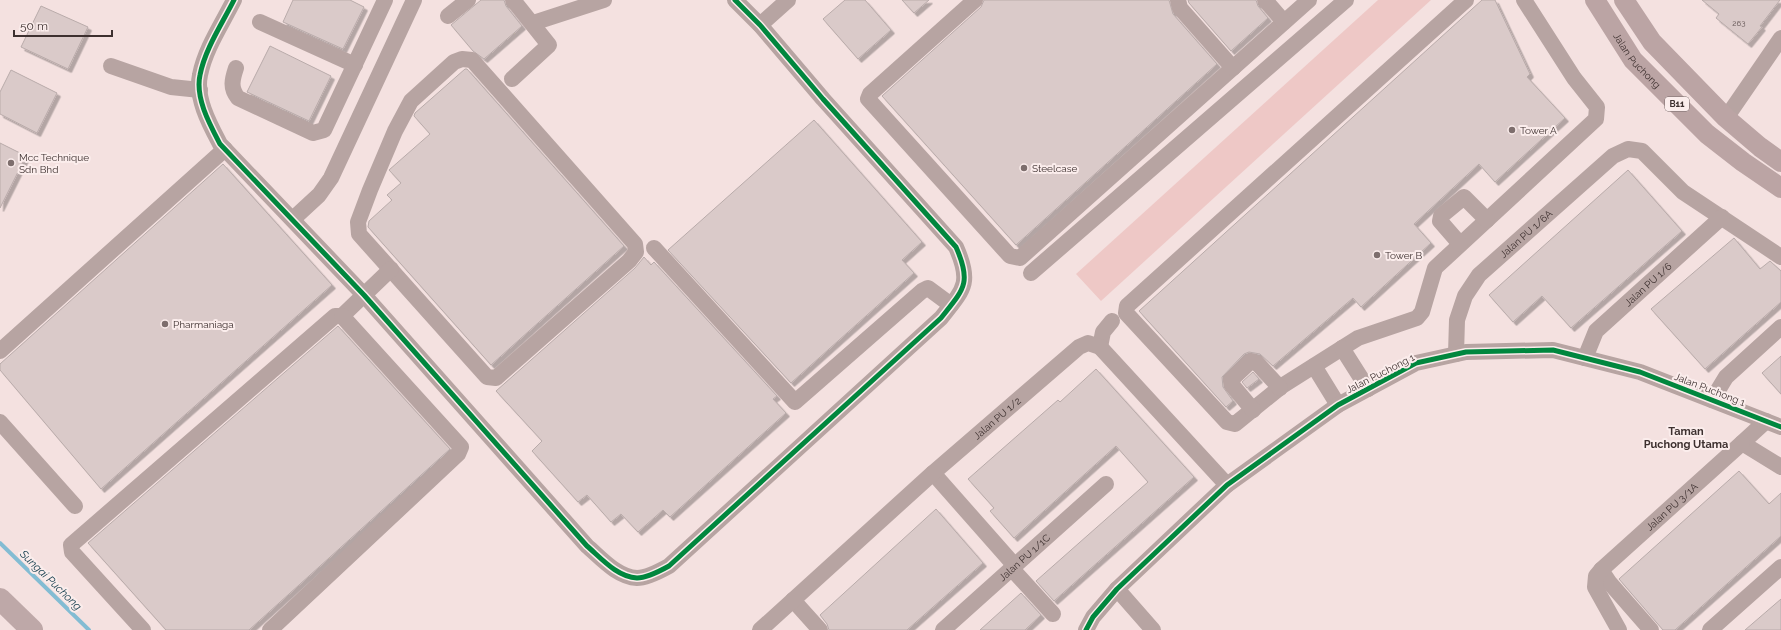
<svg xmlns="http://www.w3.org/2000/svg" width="1781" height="630" font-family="Raleway,sans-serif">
<defs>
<filter id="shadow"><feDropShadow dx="3.5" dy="3.5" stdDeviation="0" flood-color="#0004"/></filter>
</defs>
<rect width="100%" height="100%" fill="#f4e1e0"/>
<polygon fill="#eec8c6" points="1378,0 1431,0 1101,301 1076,274"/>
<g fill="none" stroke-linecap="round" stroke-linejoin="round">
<polyline stroke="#83bcd3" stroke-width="4" points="0,543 89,630"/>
</g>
<g fill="#dacac9" stroke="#b9abaa" filter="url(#shadow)">
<polygon points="293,0 350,0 364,7 343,49 283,22"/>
<polygon points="481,0 504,0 506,6 522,26 484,59 473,51 451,25"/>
<polygon points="845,0 865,0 891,30 858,59 823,19"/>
<polygon points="902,0 929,0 914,13"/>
<polygon points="984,0 1169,0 1173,14 1217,64 1016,245 882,96 981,7"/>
<polygon points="1188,0 1256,0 1258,6 1268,18 1231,51 1189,3"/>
<polygon points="1482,0 1495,0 1530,74 1527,77 1565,118 1495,182 1479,164 1414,224 1431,243 1361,307 1353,298 1273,366 1260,354 1249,352 1244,354 1222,377 1223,387 1233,401 1226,407 1139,311"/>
<polygon points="1702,0 1780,0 1760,26 1762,27 1748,44 1716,18 1719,14"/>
<polygon points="41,6 88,27 68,69 21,47"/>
<polygon points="270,46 331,76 309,121 247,92"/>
<polygon points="465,69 467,69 624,246 491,365 368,227 369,221 392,200 387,195 401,183 389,170 430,134 414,116 415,113"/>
<polygon points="11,70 57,93 37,133 0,114 0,92"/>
<polygon points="814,120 922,242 902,260 914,273 791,383 668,250"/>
<polygon points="0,143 26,156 0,208"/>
<polygon points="223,164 332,285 101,489 0,370 0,364"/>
<polygon points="1628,170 1682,231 1571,328 1542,296 1513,322 1489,295"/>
<polygon points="1734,238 1760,269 1770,261 1781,271 1781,302 1705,369 1651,309"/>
<polygon points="644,257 651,265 654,262 777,396 773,399 786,413 670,517 663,510 638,532 621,514 611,522 587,495 578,502 532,451 542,441 496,391 635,268"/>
<polygon points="338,326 450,449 249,630 166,630 88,543"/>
<polygon points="1781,356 1781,394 1762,373"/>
<polygon points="1096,369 1194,477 1054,601 1036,581 1148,482 1116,446 1014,538 990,511 994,508 968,479 1058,400 1060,402"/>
<polygon points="1253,372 1259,379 1247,388 1242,382"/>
<polygon points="1739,471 1769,504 1781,493 1781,536 1675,630 1663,630 1619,579"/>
<polygon points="936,509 983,563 907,630 829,630 827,624 820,615"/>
<polygon points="1021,593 1041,615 1025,630 980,630"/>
<polygon points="1781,599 1781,630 1745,630"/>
</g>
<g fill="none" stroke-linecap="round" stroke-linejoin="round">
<g stroke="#b7a4a2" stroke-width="16">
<path d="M 234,0 C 222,24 205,49 200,75 C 195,98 210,125 220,144 L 364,295 L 587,546 C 601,558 617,577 637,578 C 647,578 660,571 669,566 L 941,318 C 964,289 972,283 956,247 L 823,99 L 760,25 L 735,0"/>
<polyline points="975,0 870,94 868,99 1010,256 1020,258 1309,0"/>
<polyline points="1178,0 1180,8 1233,68"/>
<polyline points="1265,0 1284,22"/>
<polyline points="1466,0 1127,306 1126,313 1227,422 1235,424 1282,386 1358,338 1417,318 1422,312 1435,268 1596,119 1597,107 1574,78 1524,0"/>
<polyline points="448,16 468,0"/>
<polyline points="260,22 355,65"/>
<polyline points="533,23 604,0"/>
<polyline points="760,25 788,0"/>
<polygon points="462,59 472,60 635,244 636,252 629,261 496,378 487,377 359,234 358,222 370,190 395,131 411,101 454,62"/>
<polyline points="111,66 171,87 200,90"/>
<path d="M 236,68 C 232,80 230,88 238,98 L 313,133 L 324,130 L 385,0"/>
<polyline points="512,79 549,45 513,0"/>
<polyline points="1726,118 1781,38"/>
<polyline points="293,219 319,195 331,178 414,0"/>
<polyline points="1460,244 1440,221 1441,216 1464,197 1487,220"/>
<polyline points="654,248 795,402 922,291 928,288 951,305"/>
<polyline points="1031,273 1346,0"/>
<polyline points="1100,347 1103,332 1112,321"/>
<polyline points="1342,348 1368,389"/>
<polyline points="0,351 225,149"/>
<path id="s1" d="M 1456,354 L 1457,320 L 1465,296 L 1479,275 L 1613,156 L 1628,149 L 1642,151 L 1683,192 L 1781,257"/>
<path id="s2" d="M 1585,358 L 1596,331 L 1722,217"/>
<polyline points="1314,366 1338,405"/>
<polyline points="1712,400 1726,377 1781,327"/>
<polyline points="1253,410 1232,385 1231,380 1251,361 1257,363 1280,388"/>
<polyline points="1766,421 1742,443 1781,467"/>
<polyline points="0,422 75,506"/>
<polyline points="933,473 1015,566"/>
<polyline points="1012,569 1053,614"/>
<polyline points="1601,570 1609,582 1651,630"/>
<polyline points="1117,589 1153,630"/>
<polyline points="793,600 820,630"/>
<polyline points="143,630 72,552 71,545 335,316 342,316 391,269"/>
<polyline points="270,630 458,454 461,447 342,316"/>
<path id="s3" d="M 760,630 L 933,473 L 1079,347 L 1088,343 L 1100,347 L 1227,485"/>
<path id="s4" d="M 943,630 L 1106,484"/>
<polyline points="1086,630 1093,617 1117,589 1227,485 1338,405 1416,363 1466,352 1553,350 1640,372 1781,427"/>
<path id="s5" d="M 1619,630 L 1595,587 L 1596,576 L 1601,570 L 1742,443"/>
<polyline points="1710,630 1781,567"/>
</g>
<g stroke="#bba4a4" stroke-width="20">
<path id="s6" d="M 1595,0 L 1633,60 L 1707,134 L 1743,162 L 1781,188"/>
<polyline points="1624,0 1652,42 1726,118 1760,147 1781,162"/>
</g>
<polyline stroke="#bea8a8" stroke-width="22" points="0,599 32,630"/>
<g stroke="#fbedec" stroke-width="8">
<g id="cycleway">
<path d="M 234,0 C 222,24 205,49 200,75 C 195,98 210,125 220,144 L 364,295 L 587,546 C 601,558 617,577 637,578 C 647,578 660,571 669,566 L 941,318 C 964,289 972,283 956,247 L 823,99 L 760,25 L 735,0"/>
<polyline points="1086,630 1093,617 1117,589 1227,485 1338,405 1416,363 1466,352 1553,350 1640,372 1781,427"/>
</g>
</g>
<use href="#cycleway" stroke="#00873e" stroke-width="5"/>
</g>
<g fill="#7d6e6d" stroke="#fbedec" stroke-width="1.5">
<circle cx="1512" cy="130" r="4"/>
<circle cx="11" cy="163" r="4"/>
<circle cx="1024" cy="168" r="4"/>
<circle cx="1377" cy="255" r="4"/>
<circle cx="165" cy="324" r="4"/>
</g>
<g text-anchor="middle" stroke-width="4" stroke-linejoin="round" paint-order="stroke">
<g font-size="8" fill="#645656">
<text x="1739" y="26">263</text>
</g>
<rect fill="#fbedec" stroke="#766968" stroke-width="1" x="1665" y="97" width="24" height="14" rx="3"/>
<g font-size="9" font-weight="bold" fill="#3d302f">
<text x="1677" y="107">B11</text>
</g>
<g font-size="10" fill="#3d302f" stroke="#fbedec">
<text dy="4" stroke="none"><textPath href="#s6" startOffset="74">Jalan Puchong</textPath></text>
<text dy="4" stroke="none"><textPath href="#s1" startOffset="147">Jalan PU 1/6A</textPath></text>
<text dy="4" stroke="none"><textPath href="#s2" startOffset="99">Jalan PU 1/6</textPath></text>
<text transform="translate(1380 373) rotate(-27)" y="4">Jalan Puchong 1</text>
<text transform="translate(1710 389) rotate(21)" y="4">Jalan Puchong 1</text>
<text dy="4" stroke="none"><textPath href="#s3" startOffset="318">Jalan PU 1/2</textPath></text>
<text dy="4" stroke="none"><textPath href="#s5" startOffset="163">Jalan PU 3/1A</textPath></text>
<text dy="4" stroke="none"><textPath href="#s4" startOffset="109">Jalan PU 1/1C</textPath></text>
</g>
<g font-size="10" fill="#3d302f" stroke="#fbedec" text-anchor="start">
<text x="1520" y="134">Tower A</text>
<text x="19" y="161">Mcc Technique<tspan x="19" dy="12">Sdn Bhd</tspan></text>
<text x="1032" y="172">Steelcase</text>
<text x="1385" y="259">Tower B</text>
<text x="173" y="328">Pharmaniaga</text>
</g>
<g font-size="11" font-weight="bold" fill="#3d302f" stroke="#fbedec">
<text x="1686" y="435">Taman<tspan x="1686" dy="13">Puchong Utama</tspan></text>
</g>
<g font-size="11" font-style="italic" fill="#1a4251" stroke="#fbedec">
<text transform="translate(51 580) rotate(44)" y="4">Sungai Puchong</text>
</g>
</g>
<path d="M14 30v6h98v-6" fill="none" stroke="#3d302f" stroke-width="2"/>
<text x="20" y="30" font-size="12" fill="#3d302f" stroke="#fbedec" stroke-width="3" paint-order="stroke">50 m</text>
</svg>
